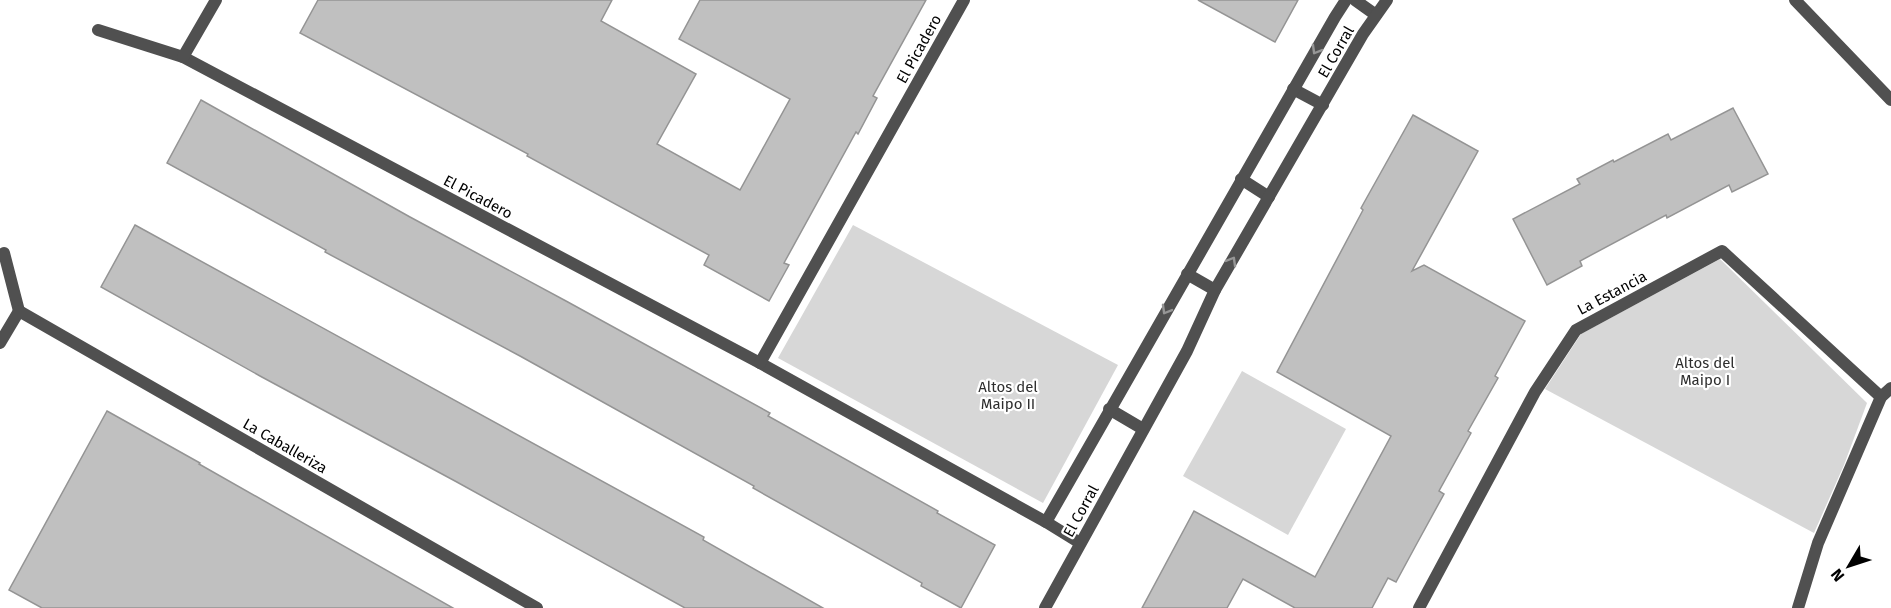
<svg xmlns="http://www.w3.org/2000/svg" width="1891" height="608" font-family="'Fira Sans',sans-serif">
<rect width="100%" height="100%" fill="#fff"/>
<g fill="#d7d7d7">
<polygon points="853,225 1118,365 1043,503 778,358"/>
<polygon points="1720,259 1867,403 1844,465 1814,533 1545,389 1581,334"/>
<polygon points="1242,371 1346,429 1288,535 1183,476"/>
</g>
<g fill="#c0c0c0" stroke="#949494" stroke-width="1.5">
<polygon points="318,0 612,0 601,21 696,74 657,144 740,190 790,99 679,39 700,0 926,0 873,96 877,98 858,134 856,132 784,263 789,265 769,301 704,265 709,255 527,156 528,154 300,33"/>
<polygon points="1198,0 1298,0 1275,42"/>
<polygon points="201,100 410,217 566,301 770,413 768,416 938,511 937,513 995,545 961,608 921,586 922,583 753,488 754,486 520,356 325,252 326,250 167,163"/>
<polygon points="1733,108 1768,174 1732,192 1729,185 1667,218 1666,215 1580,261 1582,266 1547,285 1513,219 1580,184 1577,179 1613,160 1614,162 1668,134 1671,140"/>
<polygon points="1413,115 1478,151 1412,271 1424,265 1525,321 1495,376 1498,378 1468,431 1471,433 1439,491 1444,494 1415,547 1396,582 1388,578 1372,608 1295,608 1243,579 1227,608 1142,608 1194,511 1315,577 1391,436 1277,372 1363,210 1361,208"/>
<polygon points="135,225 704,537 703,540 823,608 685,608 455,481 260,376 101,287"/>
<polygon points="107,411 200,463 199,464 453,608 42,608 9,590"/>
</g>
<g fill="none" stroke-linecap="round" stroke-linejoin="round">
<g stroke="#505050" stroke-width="12">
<polyline points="1355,0 1376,15"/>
<polyline points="1795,0 1891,100"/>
<polyline points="98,30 183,57 760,363 1046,522 1080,543"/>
<polyline points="183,57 216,0"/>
<polyline points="1293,89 1323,105"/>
<polyline points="1241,179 1269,197"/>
<polyline points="4,253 19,311"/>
<polyline points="1187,274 1215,290"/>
<polyline points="0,343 19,311 537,608"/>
<polyline points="760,363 964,0"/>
<polyline points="1109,409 1143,429"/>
<polyline points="1046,522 1335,17 1346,0"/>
<polyline points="1045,608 1187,351 1215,290 1363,34 1387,0"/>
<polyline points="1419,608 1535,392 1576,330 1722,251 1881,397"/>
<polyline points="1798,608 1818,543 1881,397 1891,388"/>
</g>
</g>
<defs><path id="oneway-chevron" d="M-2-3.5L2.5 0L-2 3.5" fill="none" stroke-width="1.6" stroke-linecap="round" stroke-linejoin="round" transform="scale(1.5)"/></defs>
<g stroke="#969696">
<use href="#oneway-chevron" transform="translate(1316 50) rotate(120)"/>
<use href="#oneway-chevron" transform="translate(1232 261) rotate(-60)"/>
<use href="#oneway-chevron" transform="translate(1166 310) rotate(120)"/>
</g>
<g text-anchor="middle" stroke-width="4.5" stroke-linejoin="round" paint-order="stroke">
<g font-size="15" fill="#000" stroke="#fff">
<text transform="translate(919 49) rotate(-61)" y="5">El Picadero</text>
<text transform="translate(1336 52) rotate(-60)" y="5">El Corral</text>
<text transform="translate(478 197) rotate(28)" y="5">El Picadero</text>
<text transform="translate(1612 293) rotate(-28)" y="5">La Estancia</text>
<text transform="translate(285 446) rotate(30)" y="5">La Caballeriza</text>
<text transform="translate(1081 511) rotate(-61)" y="5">El Corral</text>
</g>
<g font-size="15" fill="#2e2e2e" stroke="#fff">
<text x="1705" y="368">Altos del<tspan x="1705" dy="17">Maipo I</tspan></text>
<text x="1008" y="392">Altos del<tspan x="1008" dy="17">Maipo II</tspan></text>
</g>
</g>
<g transform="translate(1849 566) rotate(231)" stroke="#ffffff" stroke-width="4.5" paint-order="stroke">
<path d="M0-4.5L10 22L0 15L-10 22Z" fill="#000000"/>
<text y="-9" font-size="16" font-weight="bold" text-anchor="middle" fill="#000000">N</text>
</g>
</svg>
